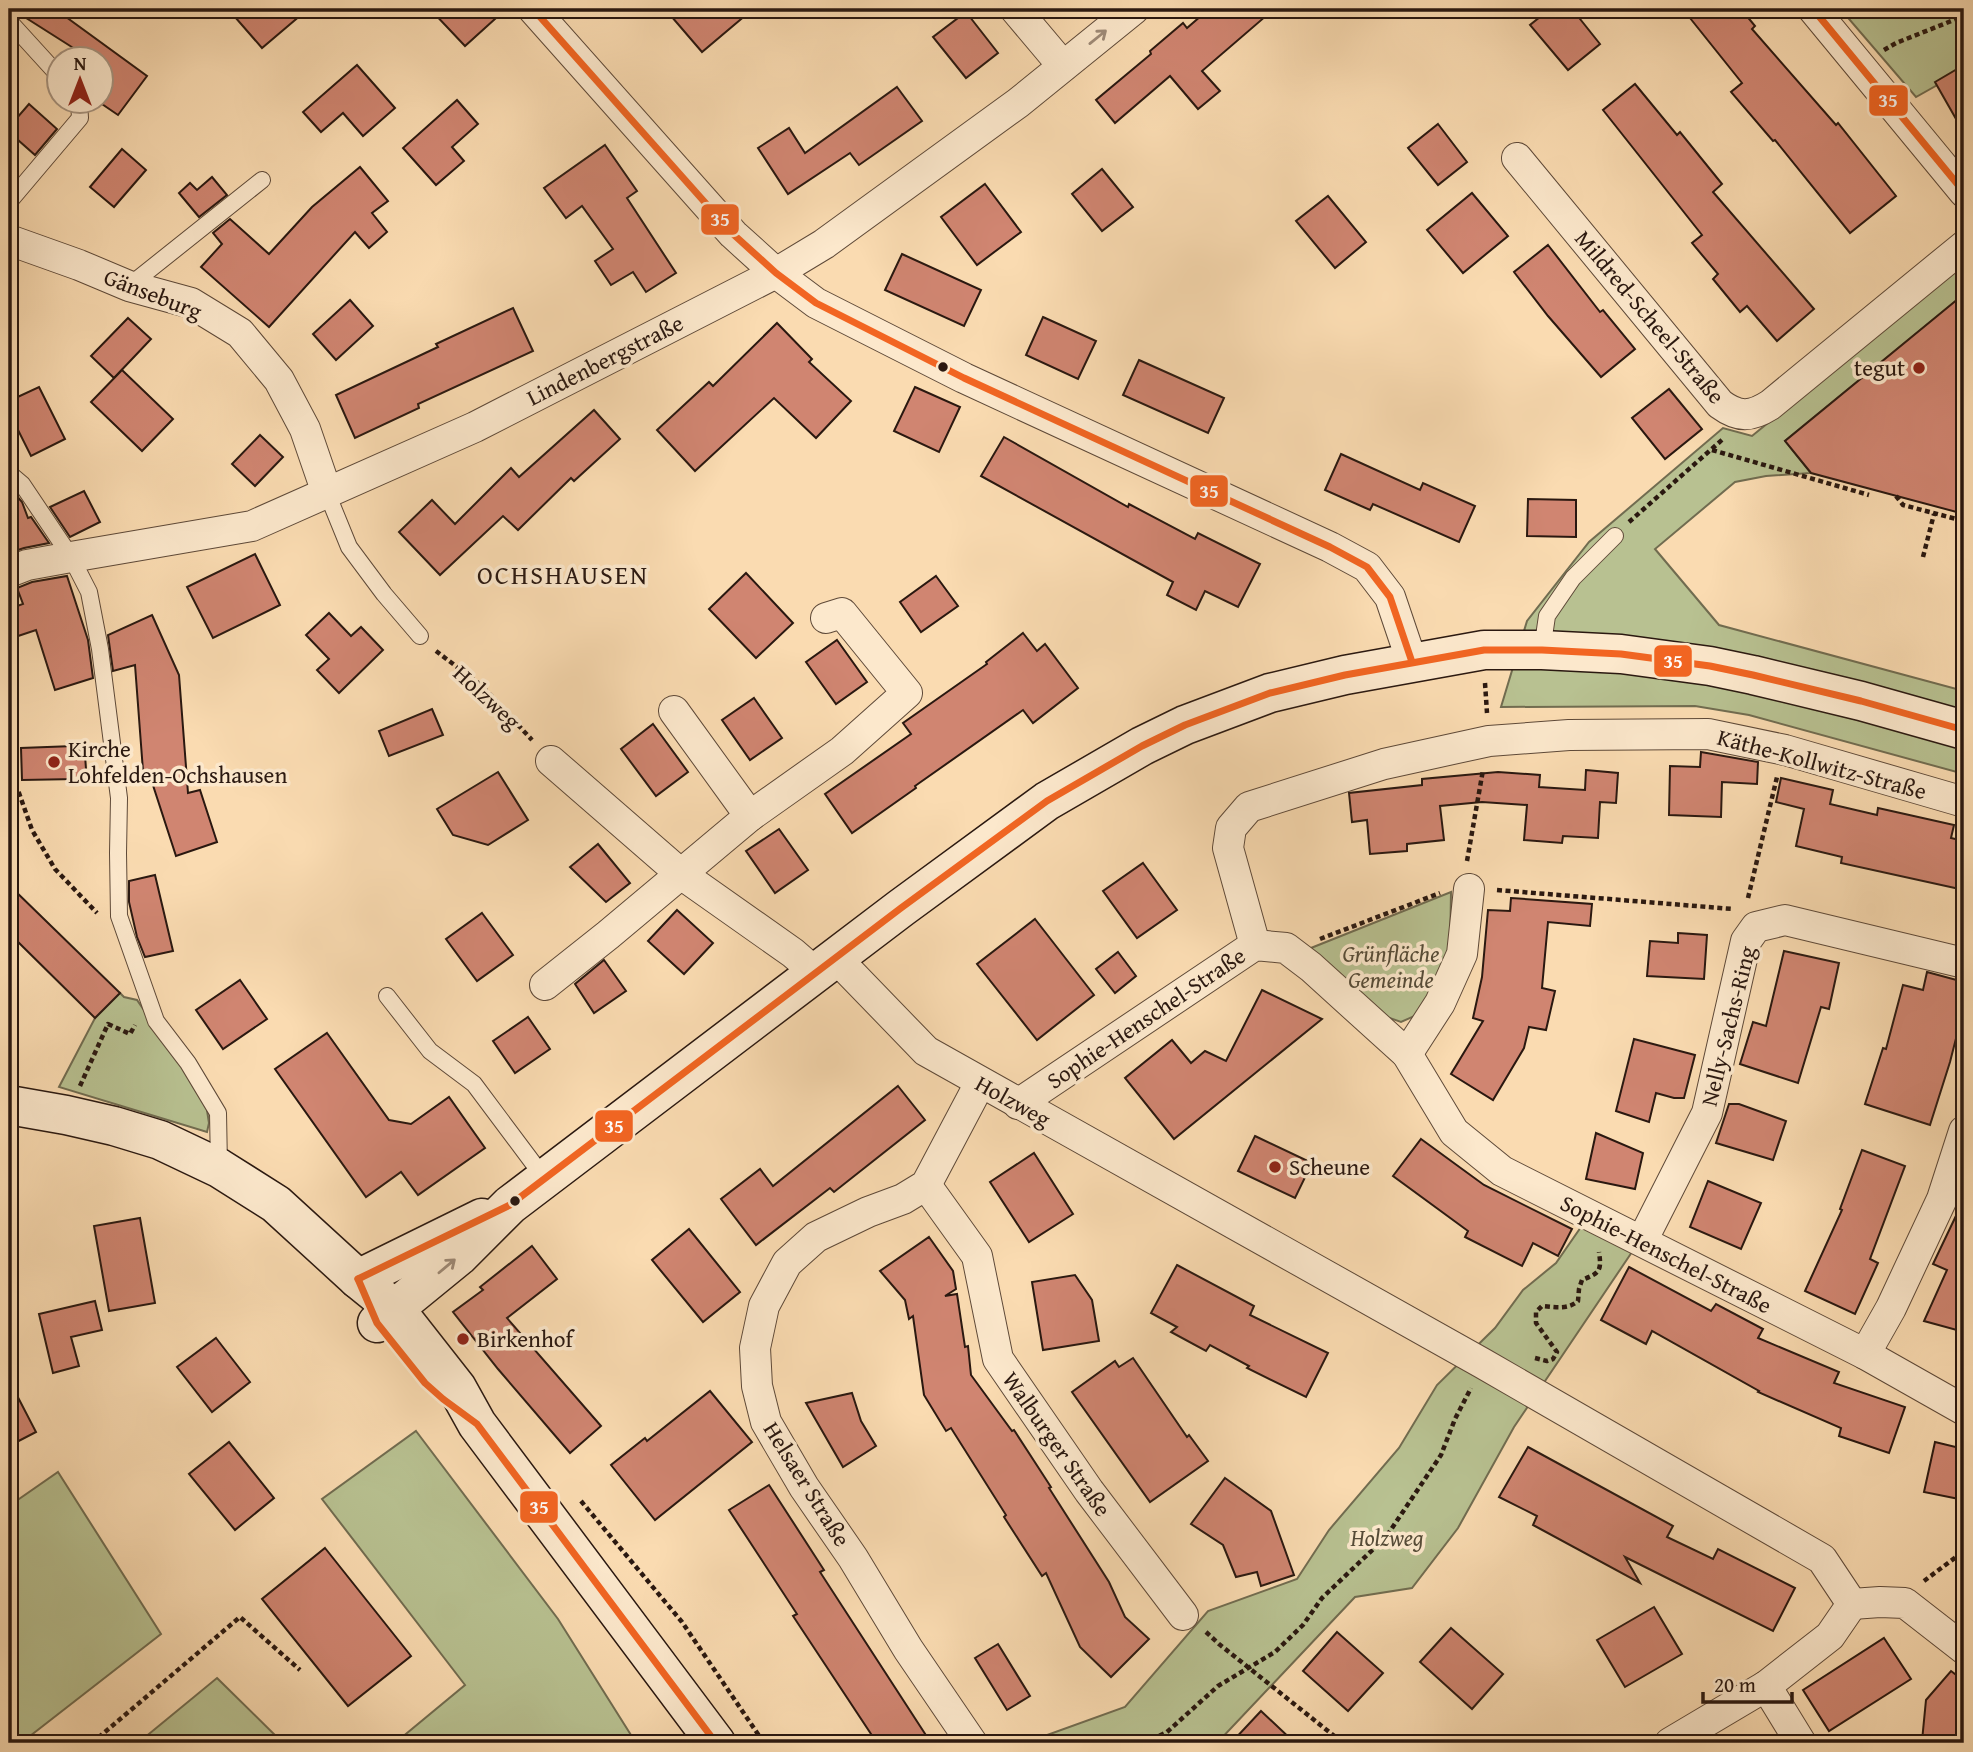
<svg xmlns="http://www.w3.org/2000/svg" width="1973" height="1752" font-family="'Gentium Book Plus',serif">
<rect width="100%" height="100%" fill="#fadbb1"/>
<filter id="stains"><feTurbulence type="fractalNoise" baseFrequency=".00286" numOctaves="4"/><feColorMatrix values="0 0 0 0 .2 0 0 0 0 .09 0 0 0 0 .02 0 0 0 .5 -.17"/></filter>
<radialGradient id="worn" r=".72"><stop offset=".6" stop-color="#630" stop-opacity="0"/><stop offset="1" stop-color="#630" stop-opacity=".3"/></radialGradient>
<g fill="#b8c191" stroke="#716c50" stroke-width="2">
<polygon points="1864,9 1964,9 1964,70 1916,97 1849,19"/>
<polygon points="1964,263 1964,294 1785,441 1811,473 1766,476 1735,482 1655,549 1719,625 1964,691 1964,774 1749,715 1695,706 1501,707 1527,621 1589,542 1723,428 1752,436"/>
<polygon points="1451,892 1450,952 1419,1014 1401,1022 1367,1010 1311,948"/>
<polygon points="120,993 124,997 137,1000 176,1057 206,1104 209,1123 207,1132 59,1087 95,1018"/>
<polygon points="1581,1227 1632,1252 1514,1427 1458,1528 1412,1588 1355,1597 1217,1743 1025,1743 1125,1707 1208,1611 1297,1579 1329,1530 1399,1448 1437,1385 1495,1328 1523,1290 1556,1263"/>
<polygon points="416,1431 558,1619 636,1743 395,1743 465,1685 322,1499"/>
<polygon points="58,1472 161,1634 21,1743 9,1743 9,1506"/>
<polygon points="217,1678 283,1743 138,1743"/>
</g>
<g fill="#d08571" stroke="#2a1810" stroke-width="2">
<polygon points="12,9 55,9 147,76 118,115 99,102 102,102 102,60 84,60 86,56"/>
<polygon points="228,9 308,9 262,48"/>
<polygon points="430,9 506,9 465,46"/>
<polygon points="665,9 753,9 702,52"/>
<polygon points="1209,9 1274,9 1202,71 1220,91 1198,109 1170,76 1115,123 1096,100 1151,54 1150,51 1183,23 1187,28"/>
<polygon points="1550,9 1572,9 1600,44 1568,70 1530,25"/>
<polygon points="1702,9 1741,9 1755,26 1752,29 1836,125 1838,123 1896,196 1850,233 1775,140 1773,141 1731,92 1742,83 1690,18"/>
<polygon points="966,12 998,53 966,78 933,37"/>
<polygon points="357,65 395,108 363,136 343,113 321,132 303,112"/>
<polygon points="1964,65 1964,133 1935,82"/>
<polygon points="1635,84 1677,135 1680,132 1722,184 1713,192 1814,309 1777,341 1747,306 1740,312 1713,279 1718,274 1692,243 1702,235 1603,110"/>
<polygon points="897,87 922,121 859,165 850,153 788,194 758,148 789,128 805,153"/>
<polygon points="457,100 478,124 452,147 464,161 436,185 403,148"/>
<polygon points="29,104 57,129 35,155 9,132 9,127"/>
<polygon points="1438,124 1467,162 1438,185 1408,148"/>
<polygon points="605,145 637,191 627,198 676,273 646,292 633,272 611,285 595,261 613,249 582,206 566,218 544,188"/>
<polygon points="122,149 146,170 114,207 90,187"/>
<polygon points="360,167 388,201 372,213 387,232 369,248 355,232 269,327 201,267 222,244 213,233 230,219 269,254 312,207"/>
<polygon points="1102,169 1133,207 1102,231 1072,194"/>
<polygon points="212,177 227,195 199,217 179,193 190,183 197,190"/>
<polygon points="985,184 1021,232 977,265 941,217"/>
<polygon points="1472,193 1508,236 1463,273 1427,230"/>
<polygon points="1328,196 1366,242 1335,268 1296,221"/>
<polygon points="1548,245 1600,312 1603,310 1635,349 1601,377 1548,316 1514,272"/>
<polygon points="902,254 981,290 964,326 885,290"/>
<polygon points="1964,294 1964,514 1811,473 1785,441"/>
<polygon points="350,300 373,326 336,360 313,334"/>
<polygon points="513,308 533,351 418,404 419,408 355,438 336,395 438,347 436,344"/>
<polygon points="1043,317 1096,341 1078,379 1026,355"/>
<polygon points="128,318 151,339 114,378 91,356"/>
<polygon points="777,323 812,359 809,362 851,401 816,438 774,398 695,471 657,430 709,382 713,386"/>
<polygon points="1139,360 1224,398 1208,433 1123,395"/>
<polygon points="122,370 173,419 142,451 91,402"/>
<polygon points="39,387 65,439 31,456 9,412 9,401"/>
<polygon points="915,387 960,407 939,452 894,431"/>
<polygon points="1669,389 1702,429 1665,459 1632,418"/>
<polygon points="594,410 620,439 574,481 571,478 518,530 503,516 440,575 399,532 432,500 455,524 511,468 519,477"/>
<polygon points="260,435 283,457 255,486 232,464"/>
<polygon points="1004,437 1128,507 1129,504 1195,539 1198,533 1260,564 1238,607 1205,591 1196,610 1167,595 1173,582 981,476"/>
<polygon points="1341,454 1420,490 1423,483 1475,506 1459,542 1373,504 1370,510 1325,490"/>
<polygon points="9,487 22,502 28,518 31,517 49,543 24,548 9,553"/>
<polygon points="84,491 100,522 70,537 50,507"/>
<polygon points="1528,499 1576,500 1576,537 1527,536"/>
<polygon points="255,554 280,605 213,638 187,587"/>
<polygon points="746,573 793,623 756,658 709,609"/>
<polygon points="67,576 88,640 93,678 55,690 36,630 9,639 9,609 23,604 17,588 32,582"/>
<polygon points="936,576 958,606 921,632 900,602"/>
<polygon points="329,613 351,636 361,627 383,650 339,693 317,670 329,659 306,635"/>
<polygon points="152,615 179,675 188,793 200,790 217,842 176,856 148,770 143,771 135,665 113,671 108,635"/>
<polygon points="1023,633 1037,651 1045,644 1078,688 1033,723 1023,710 915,786 916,788 852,833 825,794 911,734 903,723 987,664 986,662"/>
<polygon points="837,640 867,682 836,704 806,662"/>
<polygon points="754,698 782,738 750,760 722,720"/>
<polygon points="432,709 443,735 389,756 379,731"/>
<polygon points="653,724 688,772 656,796 621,749"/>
<polygon points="74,746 85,755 86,769 77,779 22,780 21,748"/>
<polygon points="1701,752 1758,762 1757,784 1722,782 1721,817 1669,815 1670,766 1700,767"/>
<polygon points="1586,770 1618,773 1616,803 1600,802 1598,838 1563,836 1562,843 1524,840 1527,805 1482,802 1440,806 1444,840 1407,844 1407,851 1370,854 1367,820 1352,822 1349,793 1422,785 1422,779 1498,772 1540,775 1539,787 1585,790"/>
<polygon points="498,772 528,820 488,845 453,835 437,809"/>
<polygon points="1781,778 1833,790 1830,804 1877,815 1878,808 1954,825 1951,838 1964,841 1964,890 1841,863 1842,857 1796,846 1804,809 1776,802"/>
<polygon points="779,829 808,870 775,893 746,851"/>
<polygon points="598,844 630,883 606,902 570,867"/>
<polygon points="1143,863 1177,910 1137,938 1103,891"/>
<polygon points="155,875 173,951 145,957 137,937 129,902 129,881"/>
<polygon points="9,885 120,993 95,1018 9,933"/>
<polygon points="1511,898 1592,904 1590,926 1548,922 1542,988 1555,991 1546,1030 1529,1027 1524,1048 1493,1100 1451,1074 1483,1021 1473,1018 1482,977 1488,910 1510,911"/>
<polygon points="677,910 713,943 684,974 648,941"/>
<polygon points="482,913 513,955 477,981 446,939"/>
<polygon points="1035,919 1094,995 1037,1040 977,964"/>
<polygon points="1678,933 1707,935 1704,979 1647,976 1650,941 1678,943"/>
<polygon points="1784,951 1839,963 1829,1009 1821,1007 1798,1083 1740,1064 1753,1022 1766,1026"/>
<polygon points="1118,952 1136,976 1115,993 1096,969"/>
<polygon points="604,960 626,991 594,1013 575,984"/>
<polygon points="1927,972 1964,982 1964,1007 1950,1062 1930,1125 1865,1104 1883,1048 1886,1049 1903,985 1923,990"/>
<polygon points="240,980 267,1019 223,1049 196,1010"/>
<polygon points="1262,990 1322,1019 1174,1139 1125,1078 1172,1040 1191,1063 1205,1051 1226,1061"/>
<polygon points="528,1017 550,1049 515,1073 493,1041"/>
<polygon points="327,1033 389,1120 411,1124 449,1097 485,1148 418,1195 401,1172 366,1197 275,1069"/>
<polygon points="1634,1039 1695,1055 1684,1098 1674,1098 1656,1093 1649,1122 1616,1111"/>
<polygon points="898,1086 925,1120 834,1192 830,1188 756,1245 721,1199 760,1169 773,1186"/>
<polygon points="1729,1104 1739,1104 1786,1121 1773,1160 1716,1143"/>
<polygon points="1596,1133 1643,1153 1635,1189 1586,1179"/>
<polygon points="1255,1136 1312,1163 1295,1198 1238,1171"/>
<polygon points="1421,1139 1484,1185 1572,1229 1558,1256 1533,1243 1522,1266 1465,1237 1468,1231 1393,1176"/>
<polygon points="1862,1150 1905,1166 1870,1259 1878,1263 1855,1314 1805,1291 1842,1210 1840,1209"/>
<polygon points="1034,1153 1073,1214 1029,1242 990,1182"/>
<polygon points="1708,1181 1761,1203 1741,1249 1690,1227"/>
<polygon points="1964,1199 1964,1332 1924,1321 1947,1270 1933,1264"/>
<polygon points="140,1218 155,1303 109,1311 94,1226"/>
<polygon points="689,1229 740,1292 703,1322 652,1260"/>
<polygon points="929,1237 953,1271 956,1289 945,1296 957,1294 965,1347 968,1346 971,1375 1012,1431 1014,1430 1051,1487 1049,1488 1109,1582 1125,1617 1149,1639 1111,1677 1080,1647 1046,1573 1042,1576 1004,1517 1006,1515 951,1428 946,1431 924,1395 913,1316 909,1319 905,1300 880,1271"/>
<polygon points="532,1246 557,1279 507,1318 601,1426 570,1453 498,1369 453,1312 483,1290 480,1287"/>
<polygon points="1177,1265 1254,1306 1250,1315 1328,1353 1306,1397 1247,1368 1249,1366 1210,1345 1206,1351 1171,1332 1177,1327 1151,1313"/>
<polygon points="1629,1267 1711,1311 1716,1304 1763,1329 1758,1338 1839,1372 1834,1383 1905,1407 1889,1453 1839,1436 1841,1428 1758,1392 1759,1391 1652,1331 1646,1344 1601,1320"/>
<polygon points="1075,1275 1092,1300 1099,1341 1043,1350 1032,1282"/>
<polygon points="95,1301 102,1330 71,1337 79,1366 53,1373 39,1314"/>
<polygon points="216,1338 250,1382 212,1412 177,1367"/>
<polygon points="1133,1358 1187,1437 1189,1435 1208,1461 1150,1502 1072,1392 1115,1361 1119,1367"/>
<polygon points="9,1380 36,1432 9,1446"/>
<polygon points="710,1391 752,1442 655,1520 611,1465 645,1438 647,1441"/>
<polygon points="852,1393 861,1421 876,1446 843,1467 806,1403"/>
<polygon points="229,1442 274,1498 235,1530 189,1474"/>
<polygon points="1935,1442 1964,1449 1964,1500 1924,1492"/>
<polygon points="1528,1447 1673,1526 1667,1537 1713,1559 1718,1549 1795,1588 1773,1631 1625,1557 1640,1583 1533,1525 1537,1516 1499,1497"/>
<polygon points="1225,1478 1271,1511 1294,1575 1261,1586 1257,1572 1236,1577 1223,1545 1191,1524"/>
<polygon points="769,1485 824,1570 820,1572 931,1743 877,1743 793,1616 797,1614 729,1510"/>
<polygon points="325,1548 411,1656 348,1706 262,1599"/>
<polygon points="1654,1607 1682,1654 1625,1687 1597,1640"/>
<polygon points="1451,1628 1503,1674 1472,1709 1420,1662"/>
<polygon points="1337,1632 1383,1673 1348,1711 1303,1671"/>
<polygon points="1884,1638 1911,1679 1829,1731 1803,1690"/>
<polygon points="998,1644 1030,1696 1007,1710 975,1658"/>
<polygon points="1951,1671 1964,1681 1964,1741 1922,1741 1926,1700"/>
<polygon points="1261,1711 1295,1743 1231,1743"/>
</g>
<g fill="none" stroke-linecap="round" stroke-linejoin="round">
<g stroke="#5e4938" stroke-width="18">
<g id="service">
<polyline points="9,21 60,77"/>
<polyline points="9,202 80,118 79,102"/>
<polyline points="129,286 262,180"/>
<polyline points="9,473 22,484 71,557 89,592 100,649 119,798 118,853 119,916 156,1021 188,1063 218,1113 219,1166"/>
<polyline points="327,493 349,547 384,594 420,636"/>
<polyline points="1542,650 1547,616 1573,578 1615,536"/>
<polyline points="387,996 430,1051 474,1084 545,1179"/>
</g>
</g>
<g stroke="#5e4938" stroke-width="32">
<g id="minor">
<polyline points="533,9 733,234 776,273 816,303 964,378 1330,547 1367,567 1390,597 1412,662"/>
<polyline points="1015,9 1063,66"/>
<polyline points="1813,9 1964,192"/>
<path d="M 1517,158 L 1720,404 C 1739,418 1751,417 1770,405 L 1964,246"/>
<polyline points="9,240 79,265 129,286 191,303 240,333 279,380 305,429 327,493"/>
<polyline points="9,572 27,565 71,557 252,526 475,427 776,273 824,244 1018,103 1134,9"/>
<polyline points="674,711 750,816"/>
<polyline points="551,761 681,874 793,953 816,973"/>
<polyline points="1255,945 1228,848 1231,828 1249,807 1384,764 1489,741 1569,735 1708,734 1785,750 1964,802"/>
<polyline points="835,957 926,1051 1482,1363 1822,1559 1852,1604 1880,1602 1905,1603 1964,1649"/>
<polyline points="545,985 608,935 750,816 842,751 907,693 842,613 826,618"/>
<polyline points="1407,1054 1440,1003 1462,954 1469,889"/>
<polyline points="1018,1104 1255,945 1286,948 1311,967 1407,1054 1454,1132 1502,1171 1865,1354 1964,1410"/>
<polyline points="926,1185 977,1256 998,1359 1089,1491 1183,1615"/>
<polyline points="1642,1241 1707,1113 1746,941 1756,927 1785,920 1964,963"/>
<polyline points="1865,1354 1891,1308 1942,1199 1964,1131"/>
<polyline points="1766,1686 1801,1743"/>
<polyline points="972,1743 908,1649 853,1558 804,1487 766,1422 757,1386 755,1348 764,1306 787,1263 816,1237 868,1212 903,1199 926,1185 980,1083"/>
<polyline points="1670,1743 1766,1686 1830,1636 1852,1604"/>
</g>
</g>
<g stroke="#2a1810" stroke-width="41">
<g id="secondary">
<polyline points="9,1105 66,1115 114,1126 160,1140 219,1168 276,1204 358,1279 395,1309 457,1388 477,1424 716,1743"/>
<polyline points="358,1279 482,1218"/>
<polyline points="377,1323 459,1256 510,1205 901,908 1047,801 1142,746 1185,725 1270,693 1345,675 1484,650 1542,650 1621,654 1710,666 1753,675 1861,701 1964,730"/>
</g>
</g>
<g stroke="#2a1810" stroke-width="4.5" stroke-dasharray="5 3.5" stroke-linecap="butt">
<polyline points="1884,50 1896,43 1964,16"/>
<polyline points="1712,450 1869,495"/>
<polyline points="1896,496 1903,505 1964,521"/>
<polyline points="1629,522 1723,439"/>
<polyline points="1923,557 1934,514"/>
<polyline points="1960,644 1964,629"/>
<polyline points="436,651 482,686 532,740"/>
<polyline points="1485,683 1487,713"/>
<polyline points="9,778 19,793 32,830 55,869 97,913"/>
<polyline points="1467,861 1483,770"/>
<polyline points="1497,890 1733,909"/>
<polyline points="1748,898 1777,777"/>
<polyline points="1320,939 1440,893"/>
<polyline points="80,1086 108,1024 130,1034 135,1025"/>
<path d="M 1535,1358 L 1547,1361 L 1553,1359 L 1557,1352 L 1536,1323 L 1536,1312 L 1542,1306 C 1555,1307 1568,1310 1578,1301 L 1579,1289 L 1582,1280 C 1599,1273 1602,1272 1599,1252"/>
<polyline points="581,1501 682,1622 764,1743"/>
<polyline points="1924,1581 1964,1551"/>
<polyline points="1206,1632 1219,1644 1343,1743"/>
<polyline points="92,1743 240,1617 300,1670"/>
<polyline points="1144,1743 1167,1732 1218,1686 1275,1652 1303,1625 1322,1598 1386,1537 1441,1455 1455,1419 1471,1388"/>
</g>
<use href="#service" stroke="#fce8cc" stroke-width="16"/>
<use href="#minor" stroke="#fce8cc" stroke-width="30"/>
<use href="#secondary" stroke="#fce8cc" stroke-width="38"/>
<g stroke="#fce8cc" stroke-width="12">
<g id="bus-1">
<polyline points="533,9 733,234 776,273 816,303 964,378 1330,547 1367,567 1390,597 1412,662"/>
<polyline points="1813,9 1964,192"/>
<polyline points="358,1279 510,1205 901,908 1047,801 1142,746 1185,725 1270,693 1345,675 1484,650 1542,650 1621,654 1710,666 1753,675 1861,701 1964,730"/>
<polyline points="358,1279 377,1323 425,1383 443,1399 477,1424 716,1743"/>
</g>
</g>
<use href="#bus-1" stroke="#f26522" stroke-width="7"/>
</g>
<defs><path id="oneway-shaft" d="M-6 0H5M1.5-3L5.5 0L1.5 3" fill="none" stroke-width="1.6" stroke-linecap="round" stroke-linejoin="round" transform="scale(1.75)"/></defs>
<g stroke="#9e8a77">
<use href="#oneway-shaft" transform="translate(1098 37) rotate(-39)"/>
<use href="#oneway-shaft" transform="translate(447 1266) rotate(-40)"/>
</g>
<g fill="#2a1810" stroke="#fce8cc" stroke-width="2.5">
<circle cx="943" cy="367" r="6"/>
<circle cx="515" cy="1201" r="6"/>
</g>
<g fill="#8f2418" stroke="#fce8cc" stroke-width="2.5">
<circle cx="1919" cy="368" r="7"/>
<circle cx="54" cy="762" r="7"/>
<circle cx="1275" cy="1167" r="7"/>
<circle cx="463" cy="1339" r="7"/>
</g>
<g text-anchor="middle" stroke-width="7" stroke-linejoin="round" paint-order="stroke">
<g font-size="23" fill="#2a1810" stroke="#fce8cc">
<text transform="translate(153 294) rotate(21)" y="8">Gänseburg</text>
<text transform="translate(1650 317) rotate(50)" y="8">Mildred-Scheel-Straße</text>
<text transform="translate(605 360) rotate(-27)" y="8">Lindenbergstraße</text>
<text transform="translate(487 697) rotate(43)" y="8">Holzweg</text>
<text transform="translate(1822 764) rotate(15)" y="8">Käthe-Kollwitz-Straße</text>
<text transform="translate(1146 1018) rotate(-34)" y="8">Sophie-Henschel-Straße</text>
<text transform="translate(1728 1026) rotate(-76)" y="8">Nelly-Sachs-Ring</text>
<text transform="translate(1013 1101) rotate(29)" y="8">Holzweg</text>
<text transform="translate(1666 1254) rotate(27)" y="8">Sophie-Henschel-Straße</text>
<text transform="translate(1057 1444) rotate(55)" y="8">Walburger Straße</text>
<text transform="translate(807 1484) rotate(58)" y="8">Helsaer Straße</text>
</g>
<g font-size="23" fill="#2a1810" stroke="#fce8cc" text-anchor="start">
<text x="1905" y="376" text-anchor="end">tegut</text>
<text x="68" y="757">Kirche<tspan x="68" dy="26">Lohfelden-Ochshausen</tspan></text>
<text x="1289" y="1175">Scheune</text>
<text x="477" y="1347">Birkenhof</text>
</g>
<g font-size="23" font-style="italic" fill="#554b37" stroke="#fce8cc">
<text x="1391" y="962">Grünfläche<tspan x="1391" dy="26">Gemeinde</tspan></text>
<text x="1387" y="1546">Holzweg</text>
</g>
<g font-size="26" letter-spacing="2" fill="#2a1810" stroke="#fce8cc">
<text x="563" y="584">OCHSHAUSEN</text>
</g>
</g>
<g stroke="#fce8cc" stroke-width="2.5">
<rect x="1868" y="84" width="41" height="33" rx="7" fill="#f26522"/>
<rect x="700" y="203" width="40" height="33" rx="7" fill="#f26522"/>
<rect x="1189" y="474" width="40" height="34" rx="7" fill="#f26522"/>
<rect x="1653" y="644" width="40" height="34" rx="7" fill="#f26522"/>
<rect x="594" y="1109" width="40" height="34" rx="7" fill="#f26522"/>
<rect x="519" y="1490" width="40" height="34" rx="7" fill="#f26522"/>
</g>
<g font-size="19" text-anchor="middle" font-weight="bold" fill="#fff">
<text x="1888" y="107">35</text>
<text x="720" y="226">35</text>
<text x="1209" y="498">35</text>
<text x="1673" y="668">35</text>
<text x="614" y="1133">35</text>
<text x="539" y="1514">35</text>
</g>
<rect width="1973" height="1752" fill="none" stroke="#fadbb1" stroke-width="35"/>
<rect x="10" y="10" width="1952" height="1731" fill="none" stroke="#2a1810" stroke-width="3.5"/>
<rect x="18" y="18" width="1938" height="1717" fill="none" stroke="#2a1810" stroke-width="2"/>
<g transform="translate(80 80)"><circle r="33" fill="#fce8cc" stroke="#a89581" stroke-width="2"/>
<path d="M0-5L12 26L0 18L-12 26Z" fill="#8f2418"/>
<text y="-10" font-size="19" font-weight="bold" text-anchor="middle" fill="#2a1810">N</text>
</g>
<path d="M1703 1692v10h89v-10" fill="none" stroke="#2a1810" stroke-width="3.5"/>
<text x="1714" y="1692" font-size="21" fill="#2a1810" stroke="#fce8cc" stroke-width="5" paint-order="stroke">20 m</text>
<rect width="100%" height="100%" filter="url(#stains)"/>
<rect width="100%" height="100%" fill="url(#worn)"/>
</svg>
